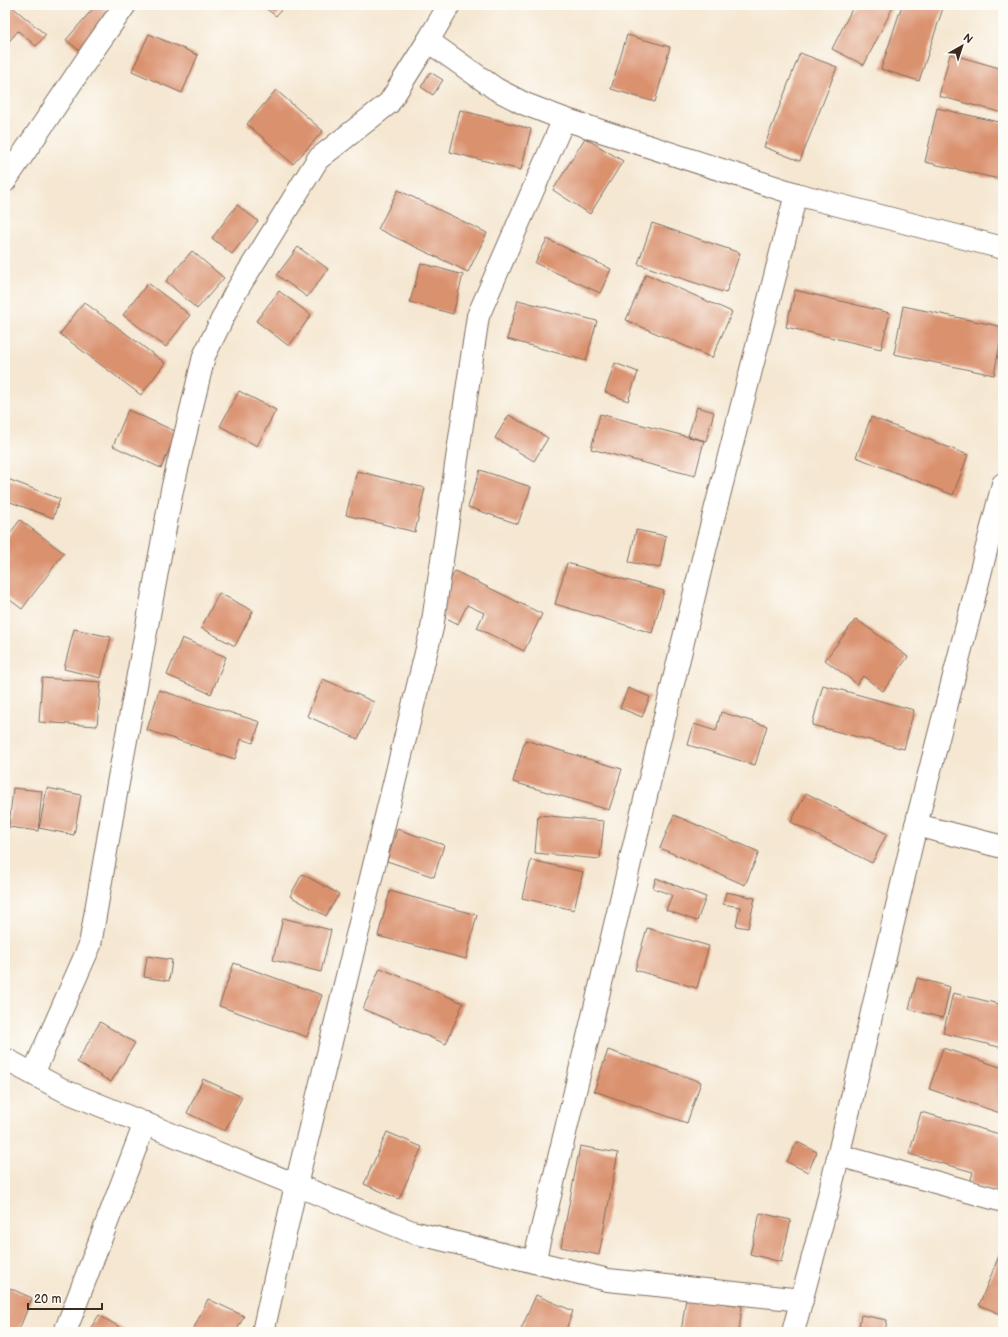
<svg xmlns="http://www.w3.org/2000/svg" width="1008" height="1337" font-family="'Balsamiq Sans',sans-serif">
<rect width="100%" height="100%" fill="#fdfcf7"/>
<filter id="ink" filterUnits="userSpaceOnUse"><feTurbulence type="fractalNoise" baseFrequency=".025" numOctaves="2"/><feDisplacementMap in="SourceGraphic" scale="8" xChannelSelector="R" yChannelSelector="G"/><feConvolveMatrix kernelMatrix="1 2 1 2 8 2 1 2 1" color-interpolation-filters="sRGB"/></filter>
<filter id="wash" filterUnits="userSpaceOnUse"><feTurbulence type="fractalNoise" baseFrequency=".012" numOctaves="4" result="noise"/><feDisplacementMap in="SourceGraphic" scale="16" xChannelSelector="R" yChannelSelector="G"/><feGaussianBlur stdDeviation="0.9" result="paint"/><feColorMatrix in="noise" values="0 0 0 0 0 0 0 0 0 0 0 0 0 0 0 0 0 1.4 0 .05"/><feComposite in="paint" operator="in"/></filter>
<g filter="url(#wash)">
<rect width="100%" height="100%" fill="#f5e7d1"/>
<g id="blocks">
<g fill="#da916e">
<polygon points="5,5 10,5 46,35 36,46 18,31 5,46"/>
<polygon points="96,5 98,5 110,15 80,51 66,40"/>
<polygon points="261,5 285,5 276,16"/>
<polygon points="854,5 894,5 864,65 832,49"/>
<polygon points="902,5 944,5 919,81 881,69"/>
<polygon points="149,34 198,55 182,93 132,71"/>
<polygon points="627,35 670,47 655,102 611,89"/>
<polygon points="800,53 837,67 800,161 764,147"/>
<polygon points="950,54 1003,69 1003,113 939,96"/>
<polygon points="430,72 443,80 433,95 421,87"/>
<polygon points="276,90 323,131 293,164 247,124"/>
<polygon points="937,108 1003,123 1003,180 925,162"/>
<polygon points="460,110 531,129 521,170 450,152"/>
<polygon points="585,138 623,161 590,214 553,190"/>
<polygon points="398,190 487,233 468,272 378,229"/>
<polygon points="237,205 258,221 232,254 212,238"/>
<polygon points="652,223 740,253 726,293 638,264"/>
<polygon points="547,239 611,269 600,293 535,263"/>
<polygon points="298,247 328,269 307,297 277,275"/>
<polygon points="192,251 224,278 197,309 166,281"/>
<polygon points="421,263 463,275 453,314 410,302"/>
<polygon points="646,274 732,312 712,358 626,320"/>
<polygon points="148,283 190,315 166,347 123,315"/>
<polygon points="795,290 890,313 881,349 786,327"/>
<polygon points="279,291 311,315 289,346 256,321"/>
<polygon points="518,300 597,321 586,361 507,339"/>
<polygon points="84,302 165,363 141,395 60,334"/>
<polygon points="903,306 1003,327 994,375 894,354"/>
<polygon points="615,363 638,372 628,401 605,392"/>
<polygon points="239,391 276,410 257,446 220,426"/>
<polygon points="697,407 714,412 706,441 688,436"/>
<polygon points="128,410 177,432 161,468 113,446"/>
<polygon points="600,414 704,441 695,476 591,449"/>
<polygon points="509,415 548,438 534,461 495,438"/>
<polygon points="871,417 968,455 953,495 856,457"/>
<polygon points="480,470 531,487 518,524 468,507"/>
<polygon points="357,471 425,488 415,532 346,515"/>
<polygon points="5,478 60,499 53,518 5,500"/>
<polygon points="20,520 64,553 22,609 5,596 5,540"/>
<polygon points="636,530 666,536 660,568 629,562"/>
<polygon points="567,563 664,591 652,633 555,604"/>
<polygon points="455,571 542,614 524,651 477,628 484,613 467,605 458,624 435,612"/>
<polygon points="219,593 253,611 235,646 201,628"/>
<polygon points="856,619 908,657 883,691 863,676 857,684 825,660"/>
<polygon points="74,629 111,637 101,678 64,669"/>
<polygon points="182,638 226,657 211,694 167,675"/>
<polygon points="42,678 101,682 97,726 39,722"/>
<polygon points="323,679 374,702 358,739 307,716"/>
<polygon points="823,685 914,710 904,749 812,725"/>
<polygon points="628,688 650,697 642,717 620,708"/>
<polygon points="159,690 260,722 253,743 241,739 235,759 147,730"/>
<polygon points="721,712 767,726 755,765 688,745 694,724 716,731"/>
<polygon points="525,740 622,769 609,810 513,782"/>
<polygon points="13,788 42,791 38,831 9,827"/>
<polygon points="47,788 81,795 74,835 39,828"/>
<polygon points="806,793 887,834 872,863 791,822"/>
<polygon points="538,815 604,821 600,859 535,853"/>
<polygon points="674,815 759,852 745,885 660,848"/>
<polygon points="397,829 444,845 434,877 387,861"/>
<polygon points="531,860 583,872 574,910 522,898"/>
<polygon points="302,874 339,894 326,916 290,896"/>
<polygon points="656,878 706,897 697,921 666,910 672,895 653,888"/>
<polygon points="390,891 477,915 466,959 378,936"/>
<polygon points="726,892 755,898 748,928 736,926 740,907 723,904"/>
<polygon points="283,918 331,930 321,972 273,960"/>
<polygon points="647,928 709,946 697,988 635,970"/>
<polygon points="147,956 172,960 169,981 144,977"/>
<polygon points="234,963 322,995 307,1037 219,1006"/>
<polygon points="380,968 463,1003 446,1044 363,1009"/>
<polygon points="917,978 950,987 943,1018 909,1009"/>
<polygon points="953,993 1003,1005 1003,1048 943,1033"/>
<polygon points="100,1022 135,1043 111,1082 77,1062"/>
<polygon points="943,1048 1003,1068 1003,1114 929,1089"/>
<polygon points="608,1050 701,1082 687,1123 594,1091"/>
<polygon points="203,1079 242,1097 225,1131 187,1113"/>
<polygon points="921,1112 1003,1135 1003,1192 970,1183 973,1172 909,1154"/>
<polygon points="387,1132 422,1147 399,1199 364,1184"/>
<polygon points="797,1142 817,1152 808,1172 787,1162"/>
<polygon points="580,1146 618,1153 599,1255 561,1247"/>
<polygon points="760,1213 791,1220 781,1262 750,1254"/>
<polygon points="1003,1246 1003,1315 979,1305"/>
<polygon points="5,1286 32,1298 18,1332 5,1332"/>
<polygon points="536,1295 573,1311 565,1332 520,1332"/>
<polygon points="686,1298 742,1306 739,1332 681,1332"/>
<polygon points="208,1299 244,1316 236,1332 192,1332"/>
<polygon points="99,1315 128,1332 88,1332"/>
<polygon points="861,1315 887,1320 885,1332 858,1332"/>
</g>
</g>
</g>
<g filter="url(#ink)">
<use href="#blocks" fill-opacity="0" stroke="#7c6c5d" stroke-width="1"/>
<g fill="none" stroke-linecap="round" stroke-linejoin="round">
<g stroke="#7c6c5d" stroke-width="24">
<g id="minor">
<polyline points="428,41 496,89 525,104 564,119 796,194 1003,248"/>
<polyline points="5,181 94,49 125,5"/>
<polyline points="916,825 1003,847"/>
<polyline points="5,1059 65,1091 412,1232 608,1280 802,1300"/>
<polyline points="33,1074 90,945 114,805 172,490 204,356 235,293 318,159 389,103 428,41 449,5"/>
<polyline points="838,1155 1003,1201"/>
<polyline points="534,1262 706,546 796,194"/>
<polyline points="65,1332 145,1123"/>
<polyline points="263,1332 296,1185 432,628 478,316 564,119"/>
<polyline points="793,1332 826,1208 916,825 1003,484"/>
</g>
</g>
<use href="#minor" stroke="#fff" stroke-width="22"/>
</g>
</g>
<rect width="1008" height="1337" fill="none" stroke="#fdfcf7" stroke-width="20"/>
<g transform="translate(962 46) rotate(39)" stroke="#fdfcf7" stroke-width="3" paint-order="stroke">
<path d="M0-3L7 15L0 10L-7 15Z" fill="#3b2a1e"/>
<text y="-6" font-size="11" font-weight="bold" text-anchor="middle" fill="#3b2a1e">N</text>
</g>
<path d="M28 1303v6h74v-6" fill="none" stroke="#3b2a1e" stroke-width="2"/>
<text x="34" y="1303" font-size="12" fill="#3b2a1e" stroke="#fdfcf7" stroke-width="3" paint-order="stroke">20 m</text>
</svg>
